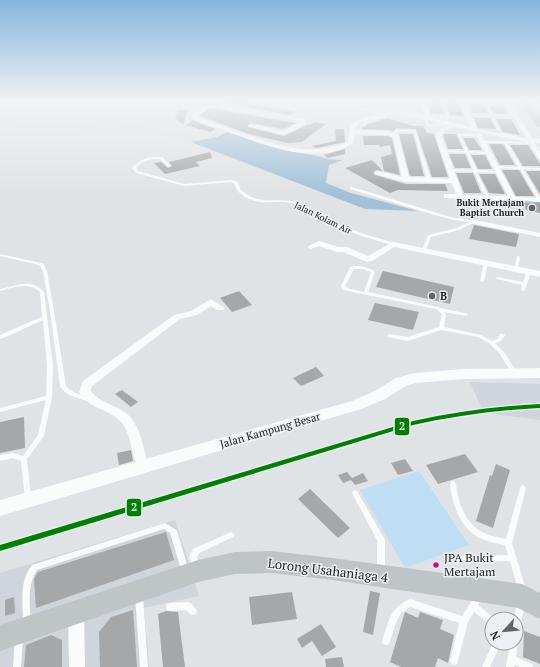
<svg xmlns="http://www.w3.org/2000/svg" width="540" height="667" font-family="'PT Serif',serif">
<rect width="100%" height="100%" fill="#e0e3e5"/>
<g fill="#cfd5da">
<polygon points="470,382 540,384 540,420 484,413"/>
<polygon points="175,520 199,596 144,608 149,667 0,667 0,573"/>
</g>
<polygon fill="#c0def3" points="419,471 469,545 405,568 360,490"/>
<polygon fill="#a2c1d7" points="227,132 288,151 314,155 327,159 343,160 329,165 326,183 351,193 418,211 365,209 191,142 217,137"/>
<g fill="none" stroke-linecap="round" stroke-linejoin="round">
<polyline stroke="#90b6d0" stroke-width="2" points="492,200 540,202"/>
</g>
<g fill="#a5a7a8">
<polygon points="229,102 237,102 295,112 290,115 227,103"/>
<polygon points="428,102 441,102 444,114 431,113"/>
<polygon points="446,102 458,102 464,116 450,115"/>
<polygon points="469,104 483,104 488,113 472,113"/>
<polygon points="489,105 502,105 508,114 494,114"/>
<polygon points="210,108 296,123 283,129 251,123 247,126 248,127 284,136 307,125 310,125 315,122 326,124 302,142 288,143 249,134 200,116"/>
<polygon points="178,110 188,110 183,125 175,118"/>
<polygon points="388,118 413,126 423,126 427,133 434,134 448,177 432,177 416,129 396,128 393,131 389,130 362,129 362,127 364,127 368,124"/>
<polygon points="474,118 490,118 496,129 478,128"/>
<polygon points="496,119 511,119 520,135 503,132"/>
<polygon points="193,120 201,124 216,129 210,132 186,125"/>
<polygon points="335,129 344,129 345,142 316,148 312,146 336,141"/>
<polygon points="399,134 413,134 424,176 410,176"/>
<polygon points="444,134 456,134 463,149 448,149 443,135"/>
<polygon points="363,136 388,136 392,138 400,175 384,171 381,157 392,154 390,145 380,147 379,145 364,145"/>
<polygon points="463,138 474,138 482,150 469,150"/>
<polygon points="489,144 503,144 515,165 500,165"/>
<polygon points="510,145 528,145 540,164 540,166 523,166"/>
<polygon points="345,149 345,154 328,158 324,155"/>
<polygon points="210,152 212,158 196,162 200,166 165,174 154,163 161,162 168,168 172,166 169,162"/>
<polygon points="449,154 465,154 471,168 455,168"/>
<polygon points="471,155 485,155 492,169 478,169"/>
<polygon points="372,160 383,171 376,170 373,173 375,175 406,184 445,184 448,191 398,190 390,193 345,168"/>
<polygon points="502,170 519,170 534,196 516,196"/>
<polygon points="526,171 540,171 540,194"/>
<polygon points="456,173 473,173 481,193 464,193"/>
<polygon points="479,174 495,174 505,194 489,193"/>
<polygon points="522,203 540,203 540,213 526,210"/>
<polygon points="474,225 519,234 516,247 469,239"/>
<polygon points="383,271 454,287 450,304 376,287"/>
<polygon points="239,291 252,305 232,312 220,298"/>
<polygon points="375,303 419,312 413,330 368,320"/>
<polygon points="316,367 324,376 301,386 293,378"/>
<polygon points="122,390 138,402 131,407 115,394"/>
<polygon points="24,417 25,448 0,453 0,422"/>
<polygon points="131,450 133,461 119,465 117,453"/>
<polygon points="465,454 478,472 438,484 426,465"/>
<polygon points="405,459 413,471 398,475 391,463"/>
<polygon points="496,464 510,470 493,528 476,521 490,475 492,476"/>
<polygon points="347,472 352,478 363,473 368,481 355,485 351,480 343,483 338,475"/>
<polygon points="310,489 350,528 338,538 298,499"/>
<polygon points="166,532 174,560 36,608 34,579 38,572"/>
<polygon points="370,591 380,593 373,635 363,632"/>
<polygon points="292,592 297,619 252,625 249,597"/>
<polygon points="14,597 15,613 5,616 5,600"/>
<polygon points="133,610 137,667 100,667 99,632 111,617"/>
<polygon points="166,611 178,612 185,667 163,667 158,614"/>
<polygon points="405,612 418,618 420,612 443,620 440,629 454,635 448,663 438,658 435,667 401,667 390,662"/>
<polygon points="321,624 336,647 322,656 312,641 302,648 297,639"/>
<polygon points="524,631 540,637 540,664 523,657"/>
<polygon points="51,635 62,640 62,667 24,667 26,645"/>
<polygon points="342,657 344,667 326,667 325,659"/>
</g>
<g fill="none" stroke-linecap="round" stroke-linejoin="round">
<path stroke="#c2c2c3" stroke-width="1" stroke-dasharray="0.5 2" stroke-linecap="butt" d="M 0,108 L 10,110 L 14,117 L 19,119 L 18,124 L 21,127 C 51,124 81,129 112,129 C 120,129 128,127 136,128 C 153,130 167,136 183,139 C 203,143 221,143 241,142"/>
<g fill="#fafbfb" fill-rule="evenodd">
<path d="M 336,102 C 347,102 371,109 381,114 L 379,115 Z"/>
<polygon points="358,102 362,102 389,112 387,113"/>
<polygon points="442,102 444,102 449,116 470,118 471,119 470,120 449,118 448,119 446,118 426,116 426,114 427,114 446,116"/>
<polygon points="462,102 509,102 509,104 508,104 487,103 493,115 517,116 518,117 517,118 494,117 500,130 498,131 491,117 468,116 467,115 468,114 490,115 484,103 463,103"/>
<polygon points="394,112 423,117 427,119 429,124 430,125 447,123 448,124 447,125 430,127 427,126 425,120 421,119 394,114 367,123 364,126 362,125 365,121"/>
<polygon points="396,130 415,130 416,131 431,180 430,181 427,180 414,132 398,132 395,135 393,135 393,133"/>
<polygon points="458,134 480,134 480,136 461,136 468,151 487,152 489,153 487,154 469,153 477,170 498,171 500,172 498,173 477,172 489,197 488,198 485,197 474,172 451,171 449,170 451,169 473,170 466,153 444,152 442,151 444,150 465,151 458,135"/>
<polygon points="481,141 505,141 532,142 533,143 531,144 507,143 522,167 540,168 540,170 523,169 540,197 540,201 538,200 520,169 495,168 493,167 495,166 518,167 504,143 482,143 480,142"/>
<path d="M 157,157 L 162,157 L 171,166 L 168,167 L 160,159 C 150,159 142,160 136,168 L 138,171 L 184,184 L 232,180 L 238,182 C 239,184 239,186 240,188 C 240,189 243,192 244,192 C 259,205 274,198 292,201 C 305,204 323,217 336,223 C 355,232 375,237 394,243 L 395,244 L 394,245 L 392,245 C 371,239 350,233 330,223 C 319,218 303,206 292,203 C 273,199 259,208 241,194 C 237,190 236,189 235,184 L 231,182 L 184,186 L 136,173 L 132,168 C 139,160 146,157 157,157 Z"/>
<polygon points="350,187 352,187 454,218 473,220 475,221 473,223 459,230 431,237 426,250 424,251 423,251 422,250 428,235 457,228 469,222 454,220 431,214 350,189"/>
<polygon points="511,197 513,197 517,203 513,206 493,205 491,204 493,203 511,204 513,203 510,198"/>
<path d="M 0,254 L 41,263 L 43,263 L 47,271 L 54,311 L 66,386 C 72,393 81,395 90,398 L 91,399 L 90,400 L 88,401 C 77,398 66,396 60,386 L 50,311 L 43,271 L 39,265 L 0,256 Z"/>
<polygon points="517,256 518,256 520,257 518,269 516,270 514,269"/>
<polygon points="484,262 486,262 488,263 484,281 482,282 480,281"/>
<path d="M 355,266 C 362,266 369,267 375,272 L 368,292 L 438,307 L 441,308 L 468,314 L 468,315 L 466,316 L 444,312 L 446,314 L 444,327 L 481,335 L 492,341 L 497,339 L 500,334 L 504,334 L 505,335 L 501,341 L 495,343 L 504,352 L 517,373 L 516,374 L 512,374 L 500,354 L 490,344 L 478,337 L 441,330 L 408,341 L 388,337 L 387,336 L 390,334 L 408,337 L 439,327 L 442,314 L 436,309 L 343,290 L 341,286 L 350,267 ZM 354,269 L 363,269 L 371,272 L 364,292 L 347,288 L 345,286 Z"/>
<polygon points="527,271 531,271 531,272 525,290 523,291 521,290 522,285 497,279 495,278 497,277 523,282"/>
<path d="M 22,284 C 32,283 38,285 44,292 L 53,366 L 52,397 L 44,436 L 27,459 L 31,498 L 30,500 L 28,501 L 26,500 L 25,498 L 21,461 L 13,458 L 0,461 L 0,455 L 13,453 L 23,456 L 38,435 L 46,400 L 0,412 L 0,408 L 46,396 L 47,366 L 43,320 L 8,336 L 0,339 L 0,335 L 32,321 L 42,317 L 40,292 C 28,281 13,288 0,291 L 0,289 Z"/>
<path d="M 453,481 L 455,482 L 456,484 C 458,502 465,523 482,532 C 489,536 498,537 506,539 L 520,488 L 521,486 L 523,485 L 525,486 L 526,488 L 512,543 L 526,590 L 525,593 L 522,594 L 519,593 L 510,561 L 463,562 L 460,561 L 459,559 L 460,557 L 463,556 L 508,555 L 505,545 C 495,543 484,541 476,536 C 459,525 452,502 450,484 L 451,482 Z"/>
<polygon points="355,490 357,491 385,540 385,571 384,573 381,575 378,573 377,571 377,540 352,493 353,491"/>
<path d="M 165,523 L 175,529 L 177,531 L 189,571 L 188,573 L 185,575 L 182,573 L 170,533 L 164,529 L 37,570 C 27,585 30,604 31,621 L 30,624 L 27,625 L 24,624 L 23,621 C 23,600 19,582 32,565 Z"/>
<polygon points="231,532 233,533 235,535 233,537 199,553 197,557 200,567 199,569 196,570 193,569 189,557 193,549"/>
<polygon points="139,592 142,593 143,596 148,667 140,667 135,596 136,593"/>
<path d="M 480,592 L 483,593 L 484,596 L 478,605 L 495,619 L 492,619 L 492,625 L 489,624 L 474,612 L 468,622 L 457,664 L 454,665 L 451,664 L 450,661 L 459,623 L 410,607 C 395,614 395,630 389,644 L 386,645 L 383,644 L 382,641 C 389,622 389,608 410,599 L 462,616 L 477,593 Z"/>
<polygon points="521,598 524,599 525,602 520,629 519,632 516,633 516,619 514,619 518,599"/>
<path d="M 188,602 C 192,604 195,607 197,611 L 196,614 L 193,615 L 190,614 L 186,610 L 170,611 L 167,610 L 166,607 L 167,604 L 170,603 Z"/>
<polygon points="19,634 22,635 23,638 21,667 13,667 15,638 16,635"/>
<polygon points="516,640 518,643 516,657 532,664 533,667 520,667 515,665 514,667 506,667 510,643 516,643"/>
<polygon points="493,643 501,643 490,667 482,667"/>
</g>
<g fill="#fafbfb" fill-rule="evenodd">
<path d="M 420,102 L 426,102 L 430,115 L 428,116 L 470,127 L 460,102 L 466,102 L 477,129 L 526,138 L 504,102 L 510,102 L 532,138 L 540,139 L 540,143 L 534,142 L 540,152 L 540,159 L 538,158 L 528,142 L 454,127 L 446,130 L 441,135 L 463,195 L 508,196 L 476,135 L 479,133 L 482,135 L 515,197 L 540,198 L 540,202 L 447,198 L 444,198 L 444,194 L 456,194 L 452,183 L 406,182 L 375,174 L 374,173 L 377,171 L 402,177 L 393,137 L 388,135 L 355,134 L 353,143 C 317,168 259,143 223,130 C 213,126 199,123 191,117 L 192,114 L 207,105 L 216,103 L 304,119 L 307,123 L 306,124 L 284,135 L 248,126 L 251,124 L 283,131 L 301,122 L 300,121 L 216,107 L 210,107 L 197,116 C 207,121 220,125 231,129 C 270,143 305,158 346,143 L 348,141 L 350,126 L 354,122 L 388,110 L 403,109 L 424,115 ZM 403,113 L 448,125 L 442,128 L 435,135 L 450,179 L 409,177 L 398,135 L 389,131 L 355,130 L 358,124 L 389,114 Z"/>
<polygon points="470,219 540,233 540,237 470,223"/>
<polygon points="319,241 338,247 347,247 368,256 393,242 540,271 540,277 394,247 374,260 367,262 343,252 337,252 319,246 311,249 307,247"/>
<path d="M 211,299 L 225,308 L 223,310 L 217,310 L 211,306 L 197,315 L 180,319 L 92,386 L 91,391 C 99,402 112,404 123,411 C 141,422 143,449 149,467 L 147,471 L 143,472 L 139,471 C 132,457 131,434 122,423 C 110,409 89,409 79,392 L 83,381 L 174,315 L 191,311 Z"/>
<polygon points="76,604 82,606 84,612 85,667 69,667 68,612 70,606"/>
</g>
<polygon fill="#fafbfb" fill-rule="evenodd" points="540,368 540,378 463,379 415,383 406,386 385,399 361,409 0,516 0,500 352,401 375,391 396,378 415,373 463,369"/>
<g fill="#bfc4c6" fill-rule="evenodd">
<polygon points="518,102 527,102 540,118 540,127 537,126"/>
<polygon points="271,551 333,558 522,584 540,593 540,619 518,608 333,580 271,573 235,574 198,582 0,651 0,625 198,560 235,552"/>
</g>
<g stroke="#ecf0f4" stroke-width="3">
<path id="rail-1" d="M 540,404 L 540,408 C 497,410 455,416 413,425 L 0,551 L 0,545 L 413,421 C 455,412 497,406 540,404 Z"/>
</g>
<use href="#rail-1" fill="#008000" fill-rule="evenodd"/>
</g>
<linearGradient id="sky" x2="0" y2="1"><stop stop-color="#85b5de"/><stop offset="0.52" stop-color="#f1f2f3"/><stop offset="1" stop-color="#f1f2f3" stop-opacity="0"/></linearGradient>
<rect width="540" height="195" fill="url(#sky)"/>
<g fill="#626465" stroke="#ecf0f4" stroke-width="1.5">
<circle cx="532" cy="208" r="4"/>
<circle cx="432" cy="296" r="4"/>
</g>
<circle fill="#e5007d" stroke="#ecf0f4" stroke-width="1.5" cx="436" cy="565" r="3.5"/>
<g text-anchor="middle" stroke-width="3" stroke-linejoin="round" paint-order="stroke">
<g font-size="9" font-weight="bold" fill="#1e1f20" stroke="#ecf0f4" text-anchor="end">
<text x="524" y="206">Bukit Mertajam<tspan x="524" dy="10">Baptist Church</tspan></text>
</g>
<g font-size="9" fill="#1e1f20" stroke="#ecf0f4">
<text transform="translate(323 218) rotate(26)" y="3">Jalan Kolam Air</text>
</g>
<g font-size="11" font-weight="bold" fill="#1e1f20" stroke="#ecf0f4" text-anchor="start">
<text x="440" y="300">B</text>
</g>
<g font-size="11" fill="#1e1f20" stroke="#ecf0f4">
<text transform="translate(270 430) rotate(-16)" y="4">Jalan Kampung Besar</text>
</g>
<g font-size="12" fill="#1e1f20" stroke="#ecf0f4" text-anchor="start">
<text x="444" y="562">JPA Bukit<tspan x="444" dy="14">Mertajam</tspan></text>
</g>
<g font-size="13" fill="#1e1f20" stroke="#ecf0f4">
<text transform="translate(328 570) rotate(7)" y="5">Lorong Usahaniaga 4</text>
</g>
</g>
<g stroke="#ecf0f4" stroke-width="1.5">
<rect x="394" y="417" width="16" height="19" rx="4" fill="#008000"/>
<rect x="126" y="498" width="16" height="19" rx="4" fill="#008000"/>
</g>
<g font-size="11" text-anchor="middle" font-weight="bold" fill="#fff">
<text x="402" y="430">2</text>
<text x="134" y="511">2</text>
</g>
<g transform="translate(504 631) rotate(243)"><circle r="19" fill="#ecf0f4" stroke="#9a9c9f"/>
<path d="M0-3L7 15L0 10L-7 15Z" fill="#626465"/>
<text y="-6" font-size="11" font-weight="bold" text-anchor="middle" fill="#1e1f20">N</text>
</g>
</svg>
